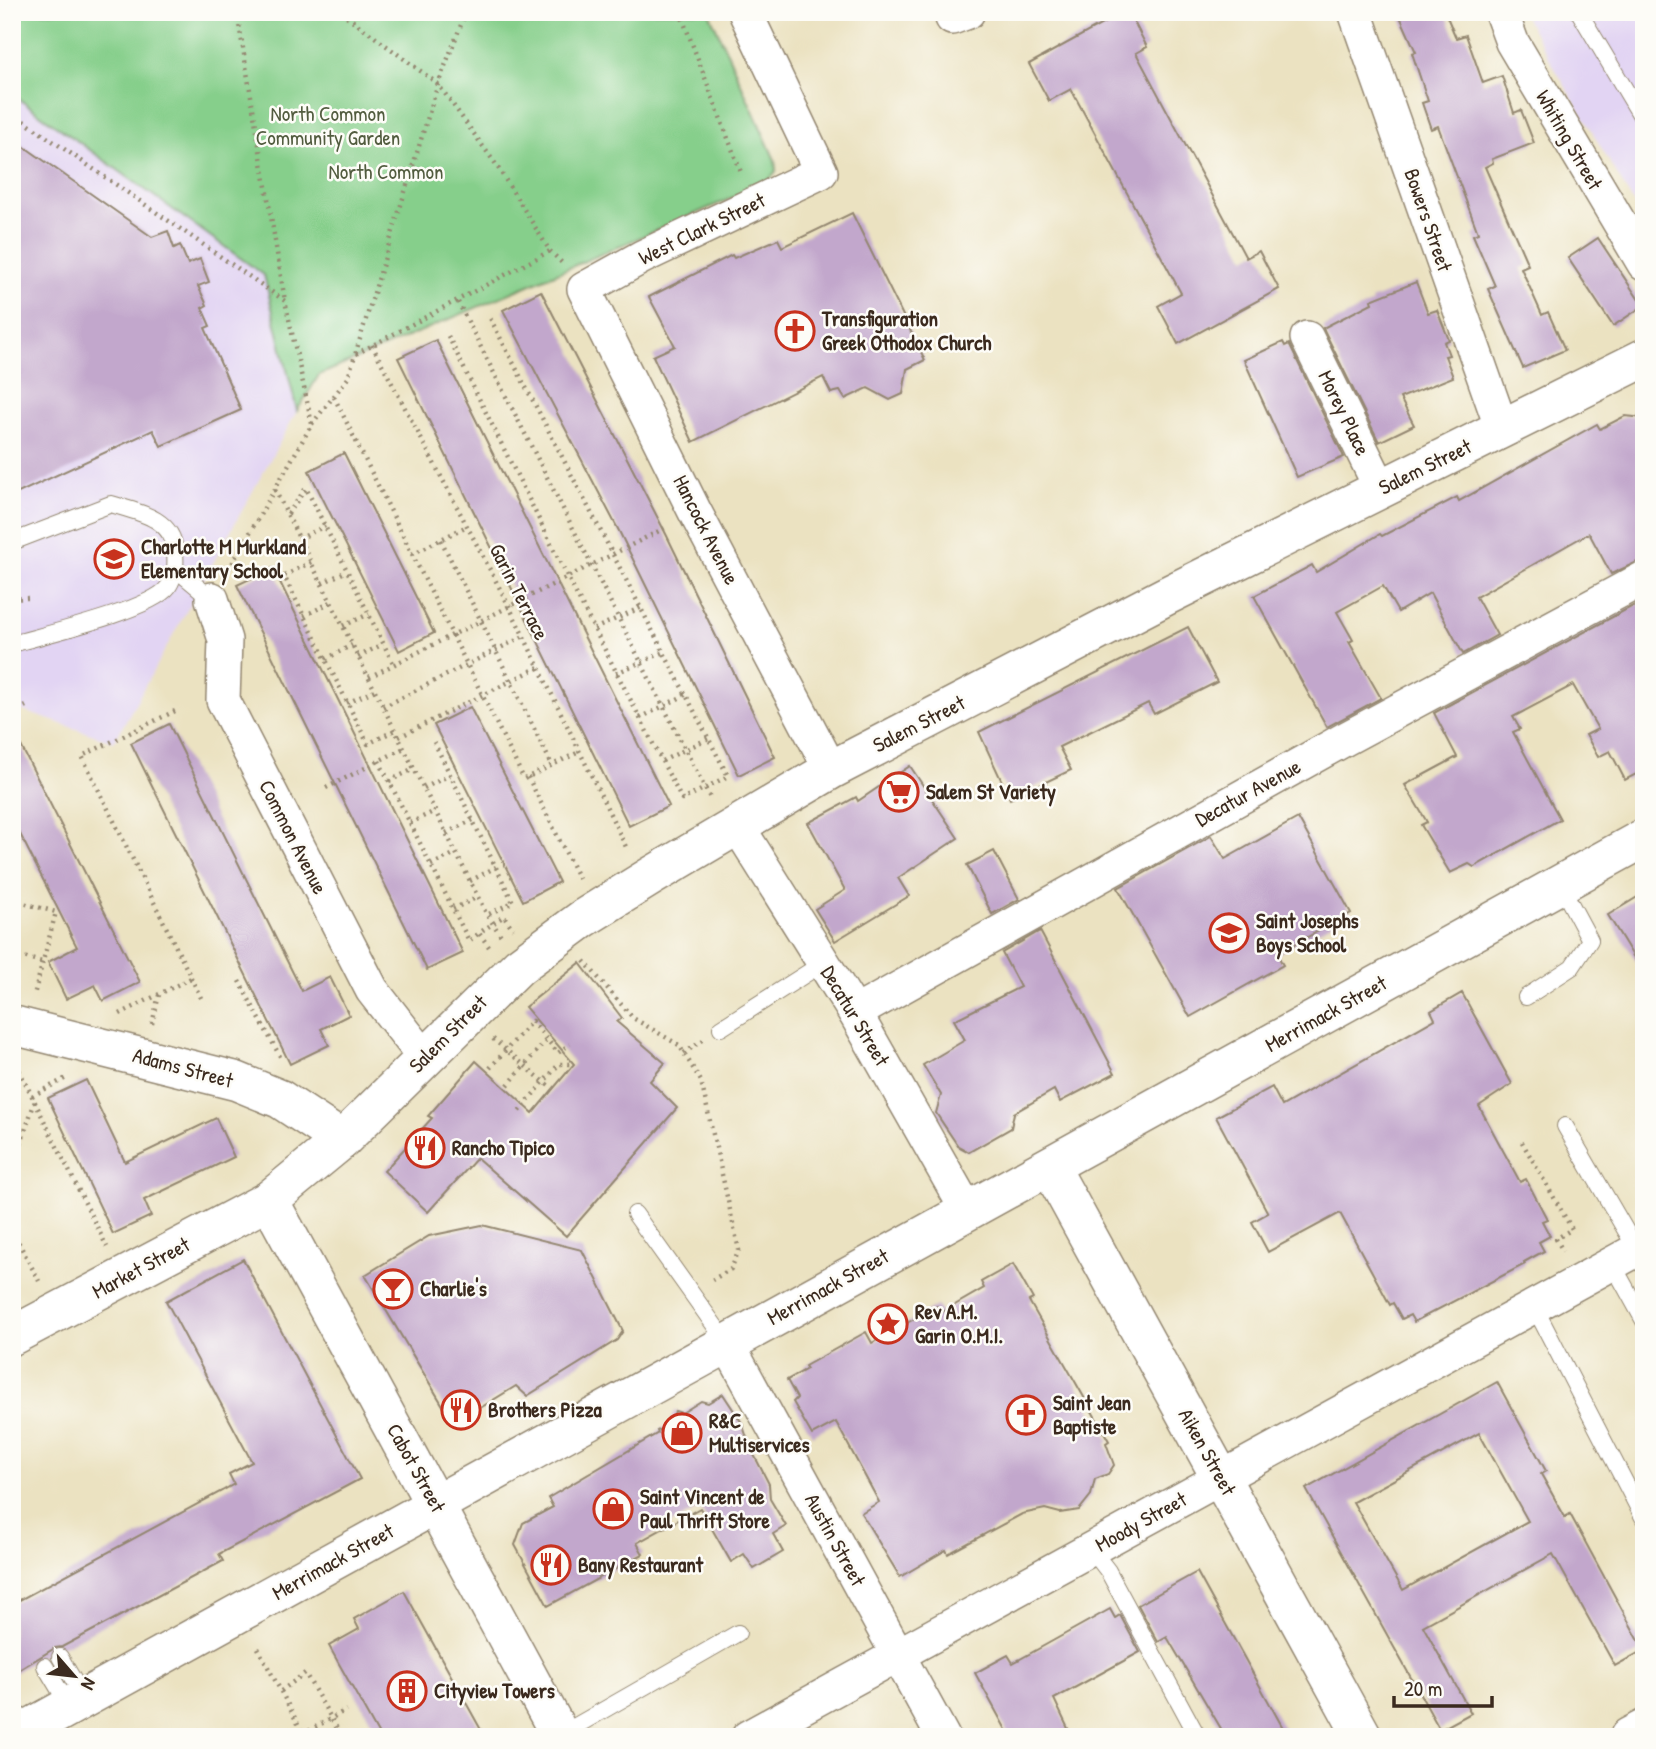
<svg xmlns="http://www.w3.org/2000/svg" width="1656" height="1749" font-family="'Patrick Hand',sans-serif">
<rect width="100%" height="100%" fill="#fdfcf7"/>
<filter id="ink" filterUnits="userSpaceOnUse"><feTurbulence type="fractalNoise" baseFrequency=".0143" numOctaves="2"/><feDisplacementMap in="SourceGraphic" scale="14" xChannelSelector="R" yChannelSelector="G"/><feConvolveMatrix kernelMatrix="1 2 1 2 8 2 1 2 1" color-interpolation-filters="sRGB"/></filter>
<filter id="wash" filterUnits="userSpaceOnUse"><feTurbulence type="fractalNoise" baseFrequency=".00686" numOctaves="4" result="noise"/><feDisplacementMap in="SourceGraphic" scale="28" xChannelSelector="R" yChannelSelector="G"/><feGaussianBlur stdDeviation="1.57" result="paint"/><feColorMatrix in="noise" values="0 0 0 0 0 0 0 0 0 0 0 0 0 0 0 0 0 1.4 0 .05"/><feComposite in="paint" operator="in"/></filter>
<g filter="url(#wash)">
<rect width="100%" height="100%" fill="#ebe2c1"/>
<g fill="#e2d4f3">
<polygon points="1522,12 1644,12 1644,219 1633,202"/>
<polygon points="12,94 264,275 297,411 114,742 12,707"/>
</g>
<polygon fill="#86cf8b" stroke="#607c54" stroke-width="2" points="12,12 709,12 775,160 776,171 767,183 319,375 297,411 264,275 12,94"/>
<g id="blocks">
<g fill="#c2a7cc" fill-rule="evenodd">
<polygon points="1124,12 1129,12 1147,47 1136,53 1246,258 1259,251 1279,289 1178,344 1158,306 1181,293 1071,89 1049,101 1029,64"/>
<polygon points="1398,12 1445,12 1456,38 1466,35 1483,83 1502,76 1514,113 1521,110 1534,143 1492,159 1493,163 1485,167 1528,265 1521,268 1542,315 1548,312 1565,350 1523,368 1488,289 1495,286 1473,235 1478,233 1438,126 1431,129 1422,103 1428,101 1412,53 1416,52"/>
<polygon points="12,138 152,237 168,231 174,248 180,245 188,264 200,259 209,282 198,286 207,305 202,308 210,326 205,328 241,410 161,446 153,430 12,496"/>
<polygon points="852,213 925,360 907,369 903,394 890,400 868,388 845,399 840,391 831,393 823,377 693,442 653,356 675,346 649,297 732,255 734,258 778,239 782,247"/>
<polygon points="1598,238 1643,306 1613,326 1568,258"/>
<polygon points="1416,282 1428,313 1437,310 1449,340 1444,342 1449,355 1445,356 1453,377 1400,398 1414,425 1379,442 1323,328 1372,303 1371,300"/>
<polygon points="541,291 666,534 775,757 739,775 619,531 503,310"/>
<polygon points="436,340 669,806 629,826 398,358"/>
<polygon points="1283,342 1285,346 1289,344 1344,457 1297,477 1244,360"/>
<polygon points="1625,416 1644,418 1644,559 1611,574 1589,533 1476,597 1497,635 1463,654 1430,593 1398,612 1383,586 1337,612 1353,640 1349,642 1381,698 1327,727 1254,596 1312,565 1316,572 1380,534 1382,536 1457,497 1459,501 1597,424 1600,429"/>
<polygon points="344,453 434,633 399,651 309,471"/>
<polygon points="273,568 463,953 427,970 237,585"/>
<polygon points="1644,600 1644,770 1625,780 1610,751 1598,757 1586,735 1598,729 1573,685 1513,717 1520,729 1513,732 1560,819 1474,867 1469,864 1450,873 1421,825 1427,822 1405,785 1457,757 1434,713"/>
<polygon points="1188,627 1217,682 1154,714 1148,703 1059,747 1071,770 1010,799 979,732"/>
<polygon points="470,707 559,882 523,901 434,725"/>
<polygon points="169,724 302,991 330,977 349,1015 321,1029 329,1045 290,1064 131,743"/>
<polygon points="12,728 140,982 103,1001 95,985 66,999 48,962 77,947 12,818"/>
<polygon points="910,766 958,838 898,878 909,896 835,941 815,909 845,890 808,823 856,797 858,801"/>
<polygon points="1298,818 1351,913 1277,954 1283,965 1190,1017 1118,888 1211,836 1225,859"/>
<polygon points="994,851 1019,899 992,914 967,865"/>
<polygon points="1644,893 1644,974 1608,915"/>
<polygon points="1040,931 1115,1073 1060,1102 1054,1090 1014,1113 1011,1128 969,1152 958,1146 936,1113 941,1095 923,1065 965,1040 954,1020 1020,987 1002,953"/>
<polygon points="580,963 622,1018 617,1022 665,1063 650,1081 677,1108 566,1236 477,1158 428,1212 384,1171 432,1118 428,1116 476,1061 533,1113 574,1064 525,1007"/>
<polygon points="1462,993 1512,1084 1479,1106 1520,1182 1526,1179 1547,1219 1542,1221 1550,1236 1539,1242 1544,1251 1524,1262 1525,1264 1414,1322 1410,1315 1402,1319 1393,1303 1390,1305 1340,1213 1268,1252 1252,1222 1268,1213 1216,1117 1272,1087 1282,1106 1435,1019 1431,1011"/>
<polygon points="86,1080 125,1162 216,1118 234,1157 144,1200 151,1216 113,1234 48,1098"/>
<polygon points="482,1225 582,1250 623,1331 617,1340 527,1396 516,1386 454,1424 365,1275 429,1236"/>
<polygon points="243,1259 360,1479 219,1554 223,1561 62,1647 55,1648 12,1674 12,1604 222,1491 234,1484 229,1474 252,1462 166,1301"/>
<polygon points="1013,1264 1033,1299 1029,1301 1109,1441 1106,1443 1114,1465 1108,1474 1095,1479 1091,1495 1079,1510 1060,1513 1045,1509 1022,1514 948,1554 946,1550 900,1577 861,1513 879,1502 836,1422 812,1435 793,1402 797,1398 787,1380 807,1369 805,1366 866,1332 872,1343 937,1306 941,1313 984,1288 981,1282"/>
<path d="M 1497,1382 L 1546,1471 L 1541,1474 L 1565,1517 L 1570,1514 L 1644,1650 L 1615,1666 L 1553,1554 L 1423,1626 L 1471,1713 L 1440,1730 L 1306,1489 ZM 1479,1433 L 1528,1521 L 1403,1590 L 1353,1502 Z"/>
<polygon points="723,1394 742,1423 750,1447 769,1484 770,1499 786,1526 773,1534 783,1552 754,1569 744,1554 731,1562 700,1508 637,1543 643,1554 548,1606 515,1545 523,1523 553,1507 548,1498 658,1433 657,1431 670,1424 675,1411 682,1413 701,1401 708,1403"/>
<polygon points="1197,1572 1288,1737 1226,1737 1167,1637 1158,1642 1138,1605"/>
<polygon points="404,1591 485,1737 380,1737 329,1646 359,1629 354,1619"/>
<polygon points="1110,1609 1115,1618 1120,1615 1140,1652 1054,1699 1072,1737 1010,1737 975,1673 1008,1655 1013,1663"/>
</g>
</g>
</g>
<g filter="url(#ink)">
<use href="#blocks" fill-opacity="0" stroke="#938670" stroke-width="2"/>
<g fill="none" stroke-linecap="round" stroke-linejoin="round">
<g stroke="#938670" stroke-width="18">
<g id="service">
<polyline points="1579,12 1644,121"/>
<path d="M 12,542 L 111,504 C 138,512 173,518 175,551 C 176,565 176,575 168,587 C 151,610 43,635 12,644"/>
<polyline points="176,569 212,599"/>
<polyline points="1526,997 1572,967 1590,940 1560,884"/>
<polyline points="721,1028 823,963"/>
<polyline points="1565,1126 1637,1250"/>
<polyline points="635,1214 727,1343"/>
<polyline points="1612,1263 1644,1321"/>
<polyline points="1534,1306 1644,1519"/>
<polyline points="1091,1549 1108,1571 1198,1737"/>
<polyline points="60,1657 84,1698"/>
<polyline points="45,1666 69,1706"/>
<polyline points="560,1735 738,1633"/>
</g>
</g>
<g stroke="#938670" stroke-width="36">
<g id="minor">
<polyline points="745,12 821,172 642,257 584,289 695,512 831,770"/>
<polyline points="1355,12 1502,429"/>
<polyline points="1501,12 1512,42 1644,264"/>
<polyline points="952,18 968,12"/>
<polyline points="1307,338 1381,489"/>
<polyline points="212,599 225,640 223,700 372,990 425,1058"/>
<polyline points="737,825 855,1013 967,1210"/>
<polyline points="855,1013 1345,739 1644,578"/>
<polyline points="727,1343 943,1737"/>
<polyline points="748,1737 1644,1246"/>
</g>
</g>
<g stroke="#938670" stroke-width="41">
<polyline id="tertiary" points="12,1025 236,1081 280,1099 342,1140"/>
</g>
<g stroke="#938670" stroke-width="41">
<g id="secondary">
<polyline points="1050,1167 1363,1737"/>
<polyline points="269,1200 561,1737"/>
<polyline points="12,1336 269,1200 342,1140 519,966 584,918 650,877 831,770 1166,596 1644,358"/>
<polyline points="14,1737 1644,838"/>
</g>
</g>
<g stroke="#938670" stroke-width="41">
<polyline id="primary" points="1629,1737 1644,1729"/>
</g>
<g stroke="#938670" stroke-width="4.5" stroke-dasharray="2 5" stroke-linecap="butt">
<polyline points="237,12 285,301"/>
<polyline points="341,12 438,84 495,163 550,251 564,265"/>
<polyline points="680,12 742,175"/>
<polyline points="12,113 285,301 312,424 228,571"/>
<polyline points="458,302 711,800"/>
<polyline points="448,336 568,578 682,800 728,776 490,318"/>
<polyline points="372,345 509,606 627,849"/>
<polyline points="356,354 550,251"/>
<polyline points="334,397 524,779 579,752"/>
<polyline points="312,424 348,378 438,84 466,12"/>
<polyline points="275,490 487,915 502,937"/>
<polyline points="288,514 306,488 394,665"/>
<polyline points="299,539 325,526"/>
<polyline points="441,540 552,765"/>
<polyline points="412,554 467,526"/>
<polyline points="311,562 284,576 368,744 395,730"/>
<polyline points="322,583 347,571"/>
<polyline points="12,599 28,598"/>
<polyline points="304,616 331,602"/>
<polyline points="343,626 369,614"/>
<polyline points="594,629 642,607"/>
<polyline points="358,657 383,644"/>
<polyline points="326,659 352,645"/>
<polyline points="616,673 665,652"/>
<polyline points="369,677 667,527"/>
<polyline points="347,703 375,690"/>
<polyline points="383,707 524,636"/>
<polyline points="175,711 82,756 203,1002"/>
<polyline points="12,713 26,706"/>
<polyline points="640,718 687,694"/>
<polyline points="399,737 539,667"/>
<polyline points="434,742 513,902 487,915"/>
<polyline points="379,761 469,941 479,933"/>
<polyline points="662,761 709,738"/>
<polyline points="528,777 580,881"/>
<polyline points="389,781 414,769"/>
<polyline points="326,788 404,748"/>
<polyline points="424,788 450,775"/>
<polyline points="410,823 435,811"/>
<polyline points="446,833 473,820"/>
<polyline points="431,865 456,853"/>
<polyline points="470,881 496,867"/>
<polyline points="12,900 56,912 34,995"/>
<polyline points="453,909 478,897"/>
<polyline points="489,947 479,933 504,916 513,929"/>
<polyline points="12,954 42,962"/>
<polyline points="584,961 633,1018 679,1045 701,1081 739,1250 731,1269 712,1280"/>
<polyline points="239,981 282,1060"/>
<polyline points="120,1014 191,978"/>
<polyline points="152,1024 159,995"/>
<polyline points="493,1039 549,1086"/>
<polyline points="684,1053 703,1040"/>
<polyline points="16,1064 107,1247"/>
<polyline points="490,1068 532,1021 558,1053 570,1044"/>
<polyline points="508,1085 547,1039"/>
<polyline points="32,1096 68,1077"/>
<polyline points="519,1111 559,1064 571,1064"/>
<polyline points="1522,1142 1572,1229 1556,1239 1563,1251"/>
<polyline points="12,1170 35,1101"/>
<polyline points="12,1230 39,1281"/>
<polyline points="258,1648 305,1737"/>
<polyline points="281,1691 305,1673 342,1737"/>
<polyline points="303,1734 346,1710"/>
</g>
<use href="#service" stroke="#fff" stroke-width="16"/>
<use href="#minor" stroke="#fff" stroke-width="33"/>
<use href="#tertiary" stroke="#fff" stroke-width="38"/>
<use href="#secondary" stroke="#fff" stroke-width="38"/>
<use href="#primary" stroke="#fff" stroke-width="38"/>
</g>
</g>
<defs>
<g id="church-ring" transform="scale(2.0125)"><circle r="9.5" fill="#fdfcf7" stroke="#c8321e" stroke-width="1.5"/><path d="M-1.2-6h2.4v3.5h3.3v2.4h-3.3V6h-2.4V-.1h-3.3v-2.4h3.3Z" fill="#c8321e"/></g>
<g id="school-ring" transform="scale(2.0125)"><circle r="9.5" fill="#fdfcf7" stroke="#c8321e" stroke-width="1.5"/><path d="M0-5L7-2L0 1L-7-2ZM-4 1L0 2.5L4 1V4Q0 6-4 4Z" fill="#c8321e"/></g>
<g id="supermarket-ring" transform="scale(2.0125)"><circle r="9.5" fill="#fdfcf7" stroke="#c8321e" stroke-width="1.5"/><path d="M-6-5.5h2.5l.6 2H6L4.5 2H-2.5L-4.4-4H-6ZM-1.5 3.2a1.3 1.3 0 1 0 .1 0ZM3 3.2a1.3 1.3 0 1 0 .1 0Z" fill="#c8321e"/></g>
<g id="restaurant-ring" transform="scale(2.0125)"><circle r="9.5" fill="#fdfcf7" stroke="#c8321e" stroke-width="1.5"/><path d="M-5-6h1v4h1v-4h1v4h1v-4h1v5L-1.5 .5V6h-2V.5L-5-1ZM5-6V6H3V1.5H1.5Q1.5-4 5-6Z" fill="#c8321e"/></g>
<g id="bar-ring" transform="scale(2.0125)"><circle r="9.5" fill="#fdfcf7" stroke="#c8321e" stroke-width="1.5"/><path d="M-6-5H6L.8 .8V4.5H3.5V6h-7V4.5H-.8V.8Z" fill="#c8321e"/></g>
<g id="sight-ring" transform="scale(2.0125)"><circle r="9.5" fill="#fdfcf7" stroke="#c8321e" stroke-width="1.5"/><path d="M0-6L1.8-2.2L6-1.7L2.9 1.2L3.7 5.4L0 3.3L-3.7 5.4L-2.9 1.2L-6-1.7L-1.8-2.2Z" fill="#c8321e"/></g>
<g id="shop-ring" transform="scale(2.0125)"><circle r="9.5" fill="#fdfcf7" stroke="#c8321e" stroke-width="1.5"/><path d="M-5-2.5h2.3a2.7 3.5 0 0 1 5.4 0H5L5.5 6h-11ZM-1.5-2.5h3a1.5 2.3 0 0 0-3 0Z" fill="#c8321e"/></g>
<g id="building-ring" transform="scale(2.0125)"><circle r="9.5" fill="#fdfcf7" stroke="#c8321e" stroke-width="1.5"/><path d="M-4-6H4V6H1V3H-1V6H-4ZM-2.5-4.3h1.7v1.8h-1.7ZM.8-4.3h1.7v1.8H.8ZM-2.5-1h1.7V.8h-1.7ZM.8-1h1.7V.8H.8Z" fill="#c8321e"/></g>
</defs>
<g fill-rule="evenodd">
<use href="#church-ring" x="795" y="331"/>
<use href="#school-ring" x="114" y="559"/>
<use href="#supermarket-ring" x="899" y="792"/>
<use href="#school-ring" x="1229" y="933"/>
<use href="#restaurant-ring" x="425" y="1148"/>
<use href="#bar-ring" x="393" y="1289"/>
<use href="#sight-ring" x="888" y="1324"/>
<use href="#restaurant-ring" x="461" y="1410"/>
<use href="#church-ring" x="1026" y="1415"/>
<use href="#shop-ring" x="682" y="1433"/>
<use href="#shop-ring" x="613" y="1509"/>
<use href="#restaurant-ring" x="551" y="1565"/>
<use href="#building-ring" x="407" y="1691"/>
</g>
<g text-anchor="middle" stroke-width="5" stroke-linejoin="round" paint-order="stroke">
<g font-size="21" fill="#525c3f" stroke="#fdfcf7">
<text x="328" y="121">North Common<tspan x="328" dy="24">Community Garden</tspan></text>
<text x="386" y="179">North Common</text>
</g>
<g font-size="21" fill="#3b2a1e" stroke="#fdfcf7">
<text transform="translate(1569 140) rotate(60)" y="7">Whiting Street</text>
<text transform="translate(1428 220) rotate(71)" y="7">Bowers Street</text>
<text transform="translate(702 229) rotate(-26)" y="7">West Clark Street</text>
<text transform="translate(1344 413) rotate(64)" y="7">Morey Place</text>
<text transform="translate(1425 467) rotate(-26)" y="7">Salem Street</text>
<text transform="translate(706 530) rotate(63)" y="7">Hancock Avenue</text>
<text transform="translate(519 592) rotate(63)" y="7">Garin Terrace</text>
<text transform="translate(919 724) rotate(-27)" y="7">Salem Street</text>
<text transform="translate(1248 793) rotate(-29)" y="7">Decatur Avenue</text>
<text transform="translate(293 837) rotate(63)" y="7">Common Avenue</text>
<text transform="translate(1326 1014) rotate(-29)" y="7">Merrimack Street</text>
<text transform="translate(855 1016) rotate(59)" y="7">Decatur Street</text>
<text transform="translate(448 1034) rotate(-45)" y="7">Salem Street</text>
<text transform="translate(183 1068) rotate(15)" y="7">Adams Street</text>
<text transform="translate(141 1268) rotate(-28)" y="7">Market Street</text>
<text transform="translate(828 1287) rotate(-29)" y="7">Merrimack Street</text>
<text transform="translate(1207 1452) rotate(61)" y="7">Aiken Street</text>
<text transform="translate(416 1468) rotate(61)" y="7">Cabot Street</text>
<text transform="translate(1141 1522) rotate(-29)" y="7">Moody Street</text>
<text transform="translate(835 1540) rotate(61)" y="7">Austin Street</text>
<text transform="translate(333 1562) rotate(-29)" y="7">Merrimack Street</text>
</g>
<g font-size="21" font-weight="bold" fill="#3b2a1e" stroke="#fdfcf7" text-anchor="start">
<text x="822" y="326">Transfiguration<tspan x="822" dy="24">Greek Othodox Church</tspan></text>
<text x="141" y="554">Charlotte M Murkland<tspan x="141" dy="24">Elementary School</tspan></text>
<text x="926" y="799">Salem St Variety</text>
<text x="1256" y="928">Saint Josephs<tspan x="1256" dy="24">Boys School</tspan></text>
<text x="452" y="1155">Rancho Tipico</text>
<text x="420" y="1296">Charlie's</text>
<text x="915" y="1319">Rev A.M.<tspan x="915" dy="24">Garin O.M.I.</tspan></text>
<text x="1053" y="1410">Saint Jean<tspan x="1053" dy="24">Baptiste</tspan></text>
<text x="488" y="1417">Brothers Pizza</text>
<text x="709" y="1428">R&amp;C<tspan x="709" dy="24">Multiservices</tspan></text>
<text x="640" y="1504">Saint Vincent de<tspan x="640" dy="24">Paul Thrift Store</tspan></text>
<text x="578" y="1572">Bany Restaurant</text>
<text x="434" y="1698">Cityview Towers</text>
</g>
</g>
<rect width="1656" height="1749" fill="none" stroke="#fdfcf7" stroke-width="42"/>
<g transform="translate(74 1676) rotate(118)" stroke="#fdfcf7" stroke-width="5" paint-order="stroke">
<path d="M0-5L12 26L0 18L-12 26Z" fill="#3b2a1e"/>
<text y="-10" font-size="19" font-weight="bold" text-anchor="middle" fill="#3b2a1e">N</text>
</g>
<path d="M1394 1696v10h98v-10" fill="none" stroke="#3b2a1e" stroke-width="3.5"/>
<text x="1404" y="1696" font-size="21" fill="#3b2a1e" stroke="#fdfcf7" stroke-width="5" paint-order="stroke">20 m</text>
</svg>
